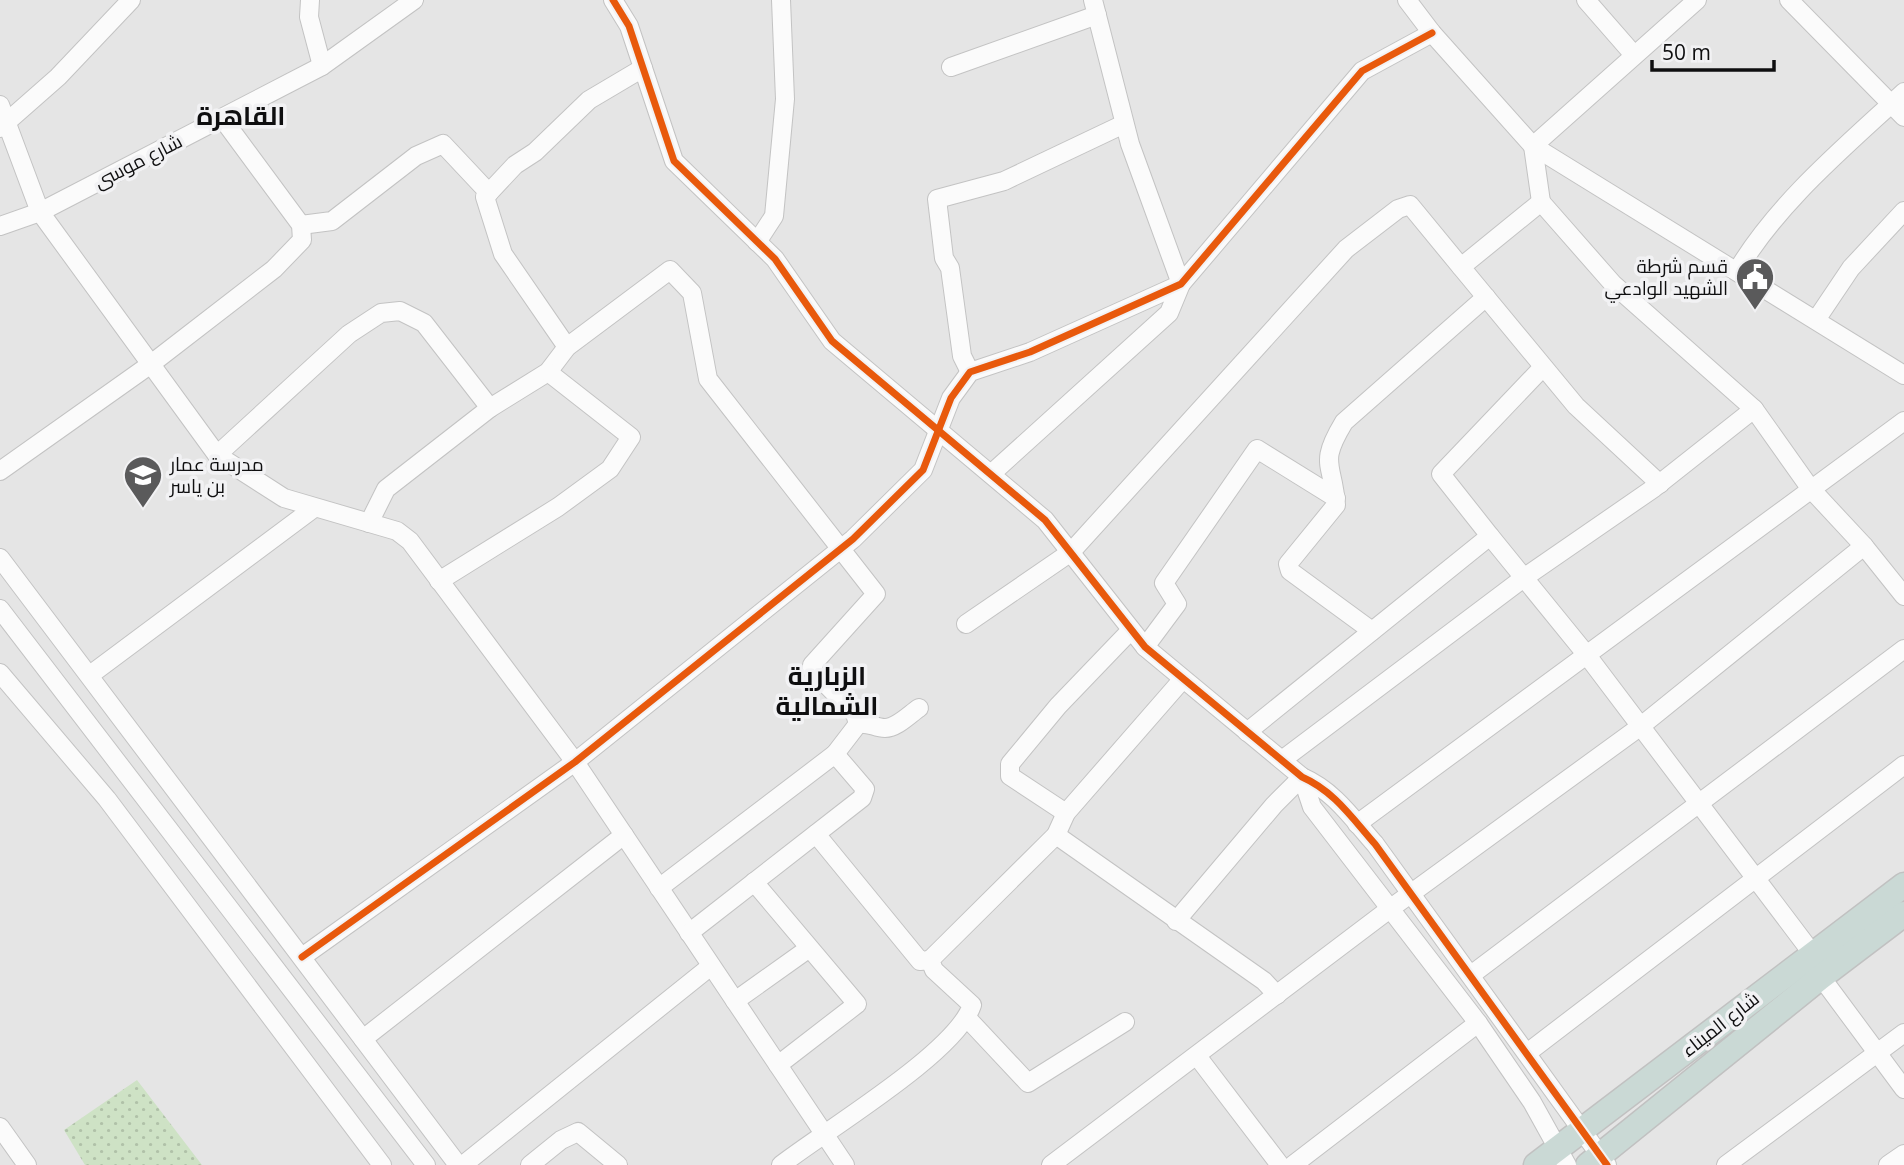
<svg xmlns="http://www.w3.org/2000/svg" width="1904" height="1165" font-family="'Open Sans',Cairo,sans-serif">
<defs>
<pattern id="grass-dots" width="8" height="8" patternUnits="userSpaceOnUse" patternTransform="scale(1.75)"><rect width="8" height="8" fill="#cee2c5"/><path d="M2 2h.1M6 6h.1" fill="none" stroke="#b0c1a8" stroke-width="1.8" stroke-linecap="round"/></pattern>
</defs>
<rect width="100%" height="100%" fill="#e5e5e5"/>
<polygon fill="url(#grass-dots)" points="137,1080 202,1165 85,1165 64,1130"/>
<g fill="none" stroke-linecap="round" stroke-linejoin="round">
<g stroke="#c3c3c3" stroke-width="20">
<g id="minor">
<polyline points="310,0 309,17 322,66"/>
<path d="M 613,0 L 629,26 L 674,161 L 775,259 L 832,341 L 1045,520 L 1145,647 L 1302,777 C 1334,791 1352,818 1375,844 L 1607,1165"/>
<polyline points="1407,0 1432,33 1533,146 1904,375"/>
<polyline points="1586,0 1634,55"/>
<polyline points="1789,0 1904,117"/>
<polyline points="951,67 1097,15"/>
<polyline points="0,105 40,212 217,455 284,498 397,531 410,541 575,762 845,1165"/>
<polyline points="0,128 58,77 131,0"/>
<polyline points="1541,202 1533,146 1697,0"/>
<polyline points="301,225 332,221 416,156 443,144 489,193"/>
<polyline points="0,226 40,212 322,66 414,0"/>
<polyline points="757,242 774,216 785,99 781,0"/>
<path d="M 1737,271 C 1779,201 1845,147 1904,92"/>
<polyline points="1816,320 1851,268 1904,211"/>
<polyline points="567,347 503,254 485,197 515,165 535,152 589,100 643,68"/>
<polyline points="970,372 962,356 950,268 944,258 937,199 1004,181 1124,124"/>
<polyline points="217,455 349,334 381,313 400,311 424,323 490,408"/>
<polyline points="0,471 151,364 274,269 302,240 301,225 222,118"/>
<polyline points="991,474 1169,313 1181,284 1130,144 1093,0"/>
<polyline points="1660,484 1576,406 1461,267 1541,202 1613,284 1754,409"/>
<polyline points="369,523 386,489 490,408 548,372 567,347 670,270 692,293 708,379 876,594 812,665 812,670 855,714 858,724 835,754"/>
<polyline points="1490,536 1441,474 1543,367"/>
<polyline points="0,558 458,1165"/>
<polyline points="439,581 558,507 610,469 631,437 548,372"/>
<polyline points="0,609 426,1165"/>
<polyline points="966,624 1071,552 1346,249 1398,209 1410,205 1461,267"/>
<path d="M 1372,631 L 1290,571 L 1288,564 L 1336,505 C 1333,462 1318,465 1344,422 L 1486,297"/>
<polyline points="1145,647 1177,604 1164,583 1257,449 1336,498"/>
<polyline points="0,673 107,799 382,1165"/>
<polyline points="90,675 314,508"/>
<path d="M 858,724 C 869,722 875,728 885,728 C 897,728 910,714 919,708"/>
<polyline points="1247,732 1490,536 1586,654 1812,953"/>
<polyline points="1282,760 1525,577 1654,488 1754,409 1810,488 1864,546"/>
<polyline points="1302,777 1312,807 1478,1023 1532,1102 1567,1165"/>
<polyline points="1066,813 1010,776 1010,764 1058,706 1131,630"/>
<polyline points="1357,824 1904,421"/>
<polyline points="816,834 920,961 930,960"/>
<polyline points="1056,835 1264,981 1277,995"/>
<polyline points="754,882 857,1004 778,1065"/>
<polyline points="659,888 835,754 865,789 862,798 689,933"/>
<polyline points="1176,921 1274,805 1302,777"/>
<polyline points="302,957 575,762 853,539 923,470 951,398 970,372 1030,352 1181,284 1362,71 1432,33"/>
<polyline points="1471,975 1904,649"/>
<polyline points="1821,977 1904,1089"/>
<polyline points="735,1001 808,949"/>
<polyline points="968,1019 1028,1083 1125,1022"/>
<polyline points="363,1039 624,835"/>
<polyline points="1527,1053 1904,765"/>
<polyline points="1197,1056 1280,1165"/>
<polyline points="0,1127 27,1165"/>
<polyline points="463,1165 711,966"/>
<polyline points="530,1165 561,1140 578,1132 618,1165"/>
<path d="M 781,1165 C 826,1130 956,1053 972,1005 L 934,970 L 930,960 L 1056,835 L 1066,813 L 1182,680"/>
<polyline points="1051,1165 1391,908 1641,726 1864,546 1904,596"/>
<polyline points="1293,1165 1478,1023"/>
<polyline points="1726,1165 1904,1033"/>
<polyline points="1888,1165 1904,1154"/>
</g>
</g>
<g stroke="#c1c1c1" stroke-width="27">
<g id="highway">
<polyline points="1536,1165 1904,885"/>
<polyline points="1588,1165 1821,977 1904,914"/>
</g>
</g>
<use href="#minor" stroke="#fbfbfb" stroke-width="18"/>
<use href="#highway" stroke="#cad9d5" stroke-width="24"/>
<g stroke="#f2f2f4" stroke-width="11">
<g id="cycleway">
<path d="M 613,0 L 629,26 L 674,161 L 775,259 L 832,341 L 1045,520 L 1145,647 L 1302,777 C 1334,791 1352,818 1375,844 L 1607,1165"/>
<polyline points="302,957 575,762 853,539 923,470 951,398 970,372 1030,352 1181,284 1362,71 1432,33"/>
</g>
</g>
<use href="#cycleway" stroke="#e8590c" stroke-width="7"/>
</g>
<defs>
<g id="civic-pin" transform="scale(2.0125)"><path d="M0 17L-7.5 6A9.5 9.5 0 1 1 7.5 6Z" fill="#5a5a5b" stroke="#f2f2f4"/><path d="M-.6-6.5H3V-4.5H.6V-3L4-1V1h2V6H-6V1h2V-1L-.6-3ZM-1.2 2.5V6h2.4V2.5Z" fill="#fff"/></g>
<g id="school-pin" transform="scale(2.0125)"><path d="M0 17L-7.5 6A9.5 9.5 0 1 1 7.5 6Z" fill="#5a5a5b" stroke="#f2f2f4"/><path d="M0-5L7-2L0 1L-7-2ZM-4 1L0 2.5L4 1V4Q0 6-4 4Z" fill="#fff"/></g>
</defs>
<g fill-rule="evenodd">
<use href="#civic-pin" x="1755" y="277"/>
<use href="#school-pin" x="143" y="475"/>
</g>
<g text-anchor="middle" stroke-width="7" stroke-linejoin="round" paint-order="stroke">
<g font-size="19" fill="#0f0f10" stroke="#f2f2f4">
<text transform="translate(138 161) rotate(-27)" y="7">شارع موسى</text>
<text transform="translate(1720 1024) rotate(-38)" y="7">شارع الميناء</text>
</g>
<g font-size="19" fill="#0f0f10" stroke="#f2f2f4" text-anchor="end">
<text x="1728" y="273">قسم شرطة<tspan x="1728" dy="22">الشهيد الوادعي</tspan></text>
<text x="170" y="471" text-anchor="start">مدرسة عمار<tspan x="170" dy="22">بن ياسر</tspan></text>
</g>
<g font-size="26" font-weight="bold" fill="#0f0f10" stroke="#f2f2f4">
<text x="241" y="125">القاهرة</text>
<text x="827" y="685">الزبارية<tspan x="827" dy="30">الشمالية</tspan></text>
</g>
</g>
<path d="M1652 60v10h122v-10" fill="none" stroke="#0f0f10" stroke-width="3.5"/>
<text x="1662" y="60" font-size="21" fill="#0f0f10" stroke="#f2f2f4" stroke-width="5" paint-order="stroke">50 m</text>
</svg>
